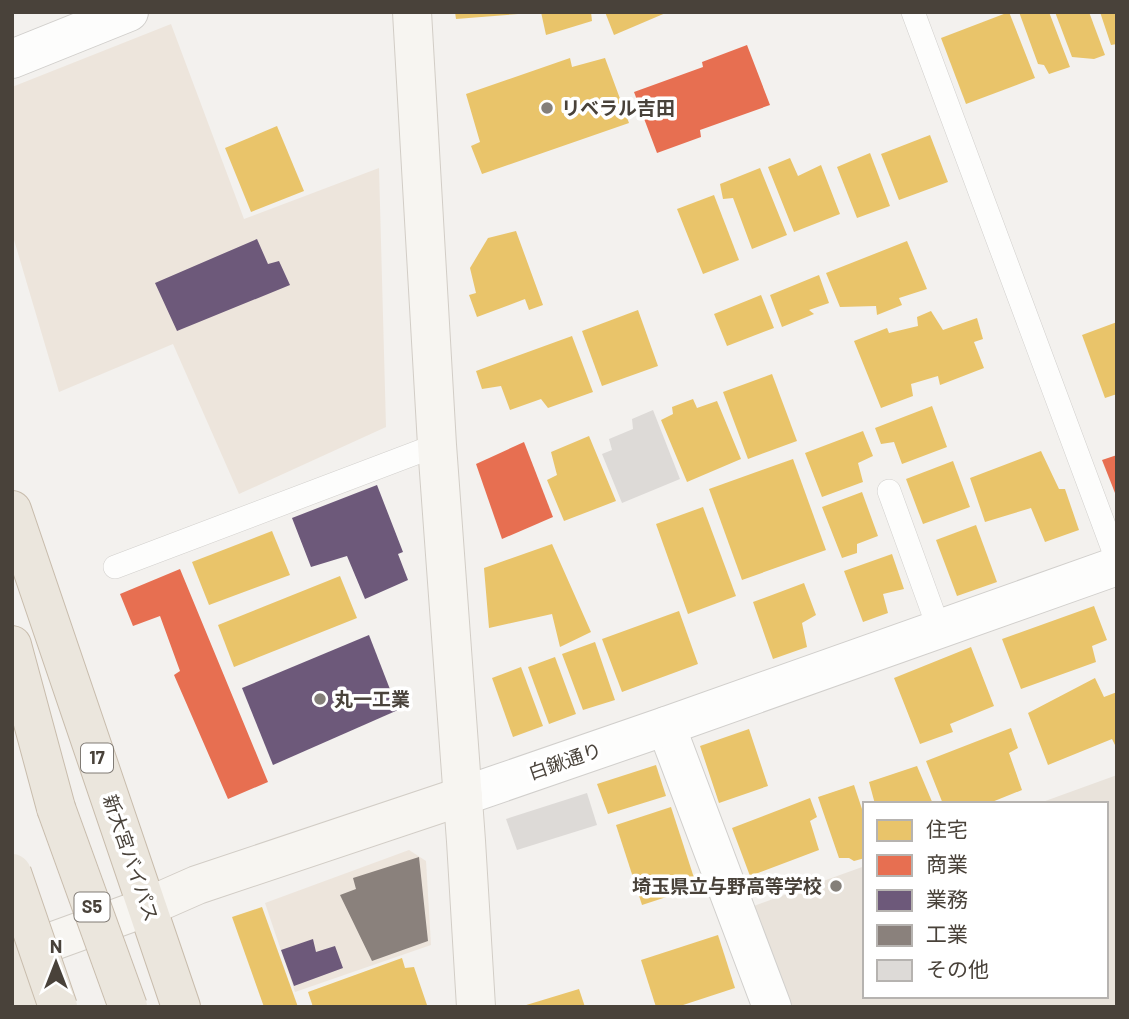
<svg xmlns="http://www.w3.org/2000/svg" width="1129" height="1019" font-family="Barlow,'Noto Sans JP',sans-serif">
<rect width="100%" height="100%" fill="#f3f1ee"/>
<g fill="#ede5dc">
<polygon points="171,24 244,219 379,168 386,427 239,494 173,344 59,392 12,233 12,87"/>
<polygon points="409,850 426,861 431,945 295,992 265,903"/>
</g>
<polygon fill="#e9e3db" points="1117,775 1117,1007 787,1007 751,907 865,866 865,996 1106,996 1106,804 1037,804"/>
<g fill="#e9c46a">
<polygon points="455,12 518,12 518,14 456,19"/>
<polygon points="541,12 591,12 592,21 546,35"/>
<polygon points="605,12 668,12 614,35"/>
<polygon points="1009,12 1035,78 966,104 941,38"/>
<polygon points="1019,12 1049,12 1070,67 1049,74 1044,65 1038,64"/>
<polygon points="1055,12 1089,12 1105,55 1094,59 1072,57"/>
<polygon points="1100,12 1117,12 1117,44 1111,45"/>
<polygon points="570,58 572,67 605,58 629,123 482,174 471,146 480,142 466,94"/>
<polygon points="277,126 304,191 251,212 225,148"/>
<polygon points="930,135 948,182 899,200 881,154"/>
<polygon points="870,153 890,206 857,218 837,167"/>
<polygon points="790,158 798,176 821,165 840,214 794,232 768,167"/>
<polygon points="760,168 787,235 752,249 733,198 723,199 720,184"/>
<polygon points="714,195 739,260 703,274 677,209"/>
<polygon points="516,231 543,305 529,310 525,299 477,317 469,295 476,293 470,268 488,238"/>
<polygon points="907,241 927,289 899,298 902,305 877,315 876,306 840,307 826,273"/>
<polygon points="819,275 829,303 809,310 814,314 782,327 770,295"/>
<polygon points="761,295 774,328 727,346 714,314"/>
<polygon points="638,310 658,366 602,386 582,331"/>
<polygon points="931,311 943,330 977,318 983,339 974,342 984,368 940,385 938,376 911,384 913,396 881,408 854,341 887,328 889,333 918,326 917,317"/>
<polygon points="1117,322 1117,394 1105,398 1082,335"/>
<polygon points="572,336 593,392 548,408 541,399 510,410 501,386 482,389 476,371"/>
<polygon points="772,374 797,441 748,459 723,392"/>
<polygon points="693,399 697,408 717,401 741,459 687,482 661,420 673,414 672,407"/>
<polygon points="932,406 947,447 902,464 894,442 881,444 875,428"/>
<polygon points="863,431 873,456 858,463 863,482 822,497 805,453"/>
<polygon points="589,436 616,501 564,521 547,480 557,475 551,452"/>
<polygon points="1041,451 1059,489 1065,489 1079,530 1045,542 1031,508 985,522 970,478"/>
<polygon points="793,459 826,550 742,580 709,489"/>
<polygon points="953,461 970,507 923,524 906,479"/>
<polygon points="862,492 878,536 857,544 857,553 842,558 822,507"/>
<polygon points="703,507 736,596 688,614 656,524"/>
<polygon points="976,525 997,582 957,596 936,540"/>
<polygon points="272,531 290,575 209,605 192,562"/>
<polygon points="552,544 591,632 560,647 552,614 489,628 484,568"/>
<polygon points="892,554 904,589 883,594 888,613 863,622 844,571"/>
<polygon points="340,576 357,618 234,667 218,625"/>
<polygon points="804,583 816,615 802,623 807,647 773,659 753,602"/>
<polygon points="1094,606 1107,640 1092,646 1096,662 1021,689 1002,639"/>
<polygon points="679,611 698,664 622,692 602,639"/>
<polygon points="595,642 615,700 583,710 562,654"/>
<polygon points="971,647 994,706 950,724 953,732 920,744 894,678"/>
<polygon points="555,657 576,714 549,724 528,667"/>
<polygon points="521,667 543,726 513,737 492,678"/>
<polygon points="1095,678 1104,697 1117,692 1117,749 1112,739 1048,765 1028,713"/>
<polygon points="1011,728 1018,748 1009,753 1022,790 987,804 943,804 926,761"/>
<polygon points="749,729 768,786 719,803 700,746"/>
<polygon points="656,765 666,796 608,814 597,784"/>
<polygon points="917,766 933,804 875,804 869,782"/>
<polygon points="854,785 865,818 865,858 854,861 849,858 839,858 818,797"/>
<polygon points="810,798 817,817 810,821 819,850 750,876 732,828"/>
<polygon points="671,807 697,887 642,905 616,825"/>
<polygon points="262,907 298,1007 264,1007 232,917"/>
<polygon points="718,935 735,988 677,1007 656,1007 641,960"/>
<polygon points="402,958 405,968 414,967 427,1005 422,1007 313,1007 308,992"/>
<polygon points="579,989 585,1007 523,1007 523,1006"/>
</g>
<g fill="#e76f51">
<polygon points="747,45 770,105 700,130 701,137 657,153 634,92 703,67 702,62"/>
<polygon points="524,442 553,517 502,539 476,464"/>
<polygon points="1117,455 1117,498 1102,460"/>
<polygon points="180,569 268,782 228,799 174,675 180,671 160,616 133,626 120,594"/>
</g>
<g fill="#6d597a">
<polygon points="257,239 268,264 279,261 290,285 177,331 155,283"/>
<polygon points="377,485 403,552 398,554 408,580 365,599 347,556 311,567 292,518"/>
<polygon points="369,635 398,710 273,765 242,688"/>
<polygon points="313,939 316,952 335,946 343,968 294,986 281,950"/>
</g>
<polygon fill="#8a817c" points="419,857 428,941 372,961 340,895 356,889 353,878"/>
<g fill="#dddad7">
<polygon points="653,410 680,479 622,503 602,454 612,450 609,439 633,429 632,419"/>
<polygon points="587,793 597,825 517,850 506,819"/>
</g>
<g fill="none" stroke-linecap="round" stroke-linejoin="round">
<g stroke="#d1cfcc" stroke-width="24">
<g id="lane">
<polyline points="913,12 1117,560"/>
<polyline points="889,491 939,629"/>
<polyline points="115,567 437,445"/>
</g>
</g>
<g stroke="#d1cfcc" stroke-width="40">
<g id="street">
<polyline points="12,59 129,12"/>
<polyline points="666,726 772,1007"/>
<polyline points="463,796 666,726 1117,566"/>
</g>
</g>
<g stroke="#d2cdc6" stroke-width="40">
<g id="secondary">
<polyline points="412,12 437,445 466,841 476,1007"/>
<polyline points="12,956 147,907 197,885 463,796"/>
</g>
</g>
<g stroke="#c8bcac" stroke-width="40">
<g id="highway">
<polyline points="12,510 181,1007"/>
<polyline points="12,645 56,808"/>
<polyline points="12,955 30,1007"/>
</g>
</g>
<use href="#lane" stroke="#fdfdfc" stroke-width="23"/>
<use href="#street" stroke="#fdfdfc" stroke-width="38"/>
<use href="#secondary" stroke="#f7f5f1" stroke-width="38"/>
<use href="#highway" stroke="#ebe6dd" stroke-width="38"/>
<g stroke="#c8bcac" stroke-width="40" stroke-linecap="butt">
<g id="highway-bridge">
<polyline points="56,808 128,1007"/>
<polyline points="12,873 58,1007"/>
</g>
</g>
<use href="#highway-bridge" stroke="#ebe6dd" stroke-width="38"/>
</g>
<g fill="#847f79" stroke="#fff" stroke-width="2.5">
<circle cx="547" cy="108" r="7"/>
<circle cx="320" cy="699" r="7"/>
<circle cx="836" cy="886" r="7"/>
</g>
<g text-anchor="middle" stroke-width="7" stroke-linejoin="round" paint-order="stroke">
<g fill="#fff" stroke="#807b75" stroke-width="2">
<rect x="81" y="743.5" width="32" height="29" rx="5"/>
<rect x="74.5" y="892.5" width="35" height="29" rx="5"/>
</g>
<g font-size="18" font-weight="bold" fill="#49423a">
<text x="97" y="764">17</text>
<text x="92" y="913">S5</text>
</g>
<g font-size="19" font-weight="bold" fill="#49423a" stroke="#fff" text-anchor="start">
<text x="561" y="115">リベラル吉田</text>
<text x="334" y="706">丸一工業</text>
<text x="822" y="893" text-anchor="end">埼玉県立与野高等学校</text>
</g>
<g font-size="19" fill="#49423a" stroke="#fff">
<text transform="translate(565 761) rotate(-19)" y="7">白鍬通り</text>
<text transform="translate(131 858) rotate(71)" y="7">新大宮バイパス</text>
</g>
</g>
<rect width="1129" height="1019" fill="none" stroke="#49423a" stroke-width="28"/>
<rect x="863" y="802" width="245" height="196" fill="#ffffff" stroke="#b6b3b0" stroke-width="2"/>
<rect x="877" y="820" width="35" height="21" fill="#e9c46a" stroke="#b6b3b0" stroke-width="2"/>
<text x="926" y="837" font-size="21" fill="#49423a">住宅</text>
<rect x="877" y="855" width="35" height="21" fill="#e76f51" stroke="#b6b3b0" stroke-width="2"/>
<text x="926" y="872" font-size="21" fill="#49423a">商業</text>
<rect x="877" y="890" width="35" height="21" fill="#6d597a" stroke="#b6b3b0" stroke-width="2"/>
<text x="926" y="907" font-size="21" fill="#49423a">業務</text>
<rect x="877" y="925" width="35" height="21" fill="#8a817c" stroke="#b6b3b0" stroke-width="2"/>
<text x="926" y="942" font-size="21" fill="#49423a">工業</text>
<rect x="877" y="960" width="35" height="21" fill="#dddad7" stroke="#b6b3b0" stroke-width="2"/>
<text x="926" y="977" font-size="21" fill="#49423a">その他</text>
<g transform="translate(56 963)" stroke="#ffffff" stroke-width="5" paint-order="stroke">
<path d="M0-5L12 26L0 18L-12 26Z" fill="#49423a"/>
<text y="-10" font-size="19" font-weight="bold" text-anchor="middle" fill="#49423a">N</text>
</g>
</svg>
